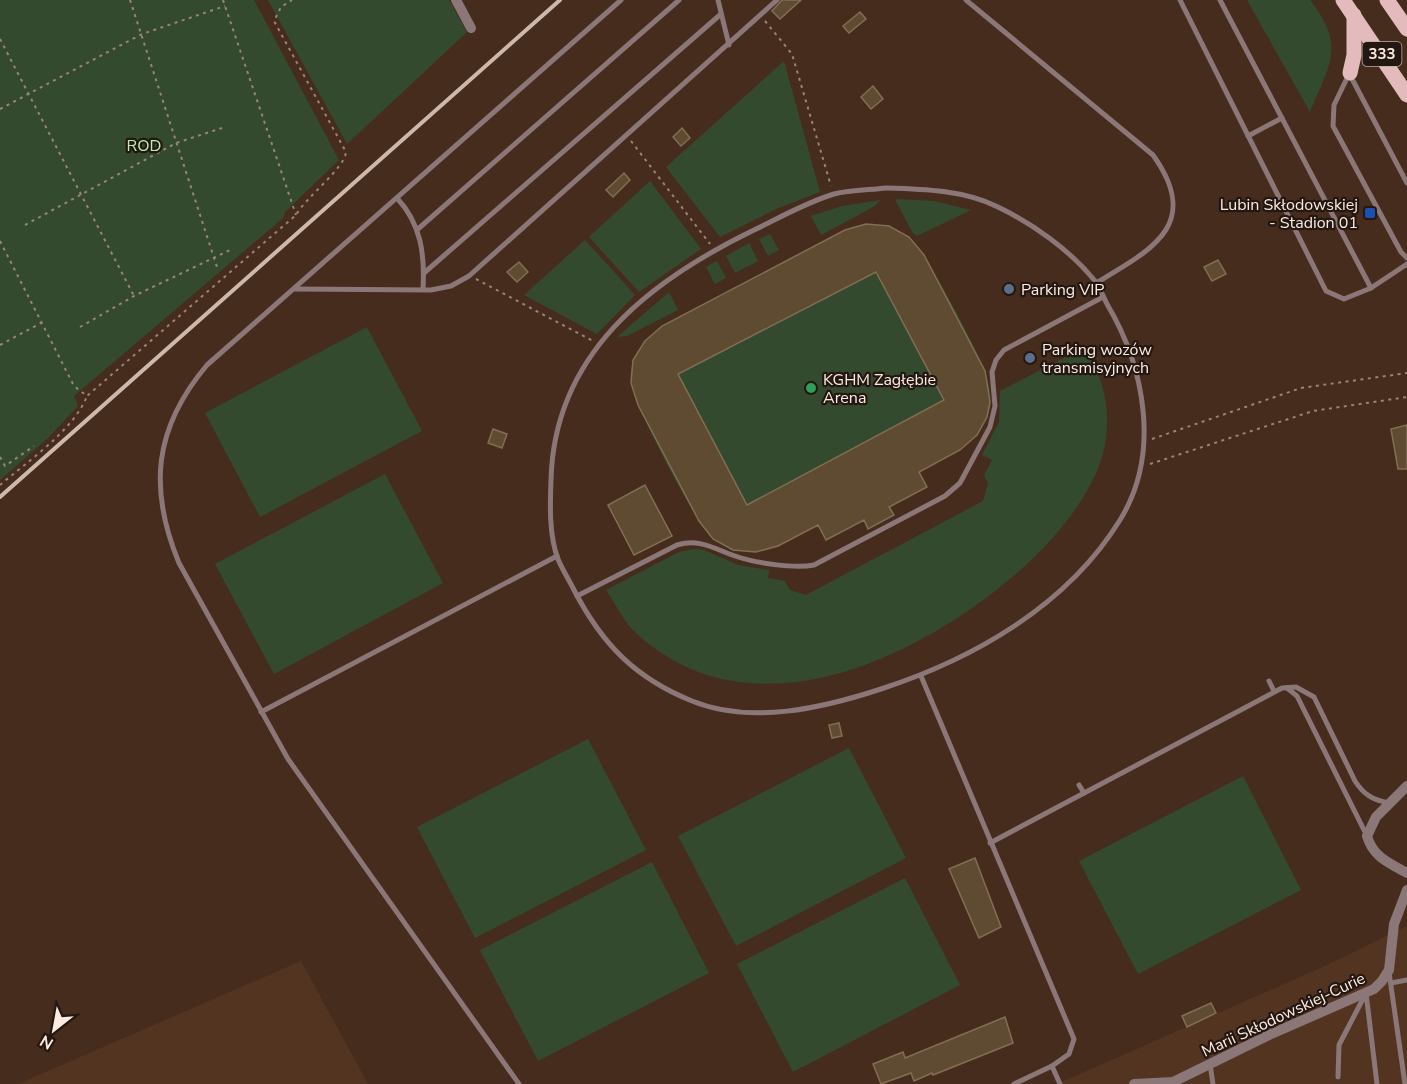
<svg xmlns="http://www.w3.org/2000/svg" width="1407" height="1084" font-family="'Nunito Sans',sans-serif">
<rect width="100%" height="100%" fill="#462c1d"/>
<g fill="#533421">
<polygon points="1407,926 1407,1084 1057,1084 1325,966"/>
<polygon points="301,961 368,1084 18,1084"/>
</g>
<g fill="#344a2f">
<polygon points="0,0 254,0 339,160 285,212 283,218 74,396 78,406 48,438 0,480"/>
<polygon points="268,0 449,0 467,32 347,144"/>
<path d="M 1247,0 L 1310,0 C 1346,46 1330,63 1310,112 Z"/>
<polygon points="784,61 820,192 776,209 720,237 666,167"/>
<polygon points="650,181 701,249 639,292 589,237"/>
<polygon points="895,199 934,201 971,210 917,236 912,232"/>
<polygon points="880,200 875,206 821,235 811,216 842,206"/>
<path d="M 866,224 C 882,226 896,227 909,237 C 925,250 977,349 985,371 C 990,385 993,402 988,416 C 976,449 943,453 919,472 C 908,481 899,496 890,507 L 894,515 L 868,529 L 863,520 L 826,540 L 818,525 C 792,538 762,560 732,549 C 726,547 717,542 712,538 C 696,523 634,405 631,384 C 628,358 644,341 662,326 L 845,230 Z"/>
<polygon points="770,234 779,250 768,256 759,239"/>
<polygon points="585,240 635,295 597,334 524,295"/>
<polygon points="749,243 758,261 735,273 726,256"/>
<polygon points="717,261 726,278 715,284 706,267"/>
<polygon points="669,292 678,310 627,336 617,337"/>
<polygon points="367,327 422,431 260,517 205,413"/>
<path d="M 1085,347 C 1102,378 1110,401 1106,438 C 1100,490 1050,546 1011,578 C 913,661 750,737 637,634 C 624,623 616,604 606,590 L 679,552 L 694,549 L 704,550 L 738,565 L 769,570 L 768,578 L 785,581 L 790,590 L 806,595 L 983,501 L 988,483 L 984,475 L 992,460 L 982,455 L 999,422 L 1000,391 Z"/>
<polygon points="385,474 443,583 274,674 215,564"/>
<polygon points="588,739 646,850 475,938 417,827"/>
<polygon points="849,748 906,858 736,946 678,836"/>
<polygon points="1243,776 1301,890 1138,974 1079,861"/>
<polygon points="652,862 709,973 538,1061 480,950"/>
<polygon points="905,878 960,985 793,1072 737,964"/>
</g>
<g fill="#5e4b32" stroke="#826e54" stroke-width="1.5" fill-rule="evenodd">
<polygon points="782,0 801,0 780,19 772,11"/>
<polygon points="860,12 866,19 849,33 843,26"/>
<polygon points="873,86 883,99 871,109 861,97"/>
<polygon points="682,128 690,138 681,146 673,137"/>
<polygon points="624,173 630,180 613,197 606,190"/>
<path d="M 866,224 L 889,226 L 909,237 L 924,255 L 985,371 L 990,402 L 987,417 L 977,435 L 960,450 L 919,472 L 927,487 L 889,507 L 894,515 L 868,529 L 864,520 L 826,540 L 818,525 L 778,546 L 756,552 L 733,550 L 713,539 L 699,521 L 638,405 L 631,383 L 633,360 L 645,341 L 662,326 L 845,230 ZM 876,272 L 944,400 L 747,505 L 678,374 Z"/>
<polygon points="1218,260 1226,274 1212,281 1204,267"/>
<polygon points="519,262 528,272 517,282 507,272"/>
<polygon points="1407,425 1407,469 1398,469 1391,429"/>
<polygon points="493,429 507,434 502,448 488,443"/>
<polygon points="645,485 672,536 634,555 608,505"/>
<polygon points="839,723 842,736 832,738 829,725"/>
<polygon points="975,858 1001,927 979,938 949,869"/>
<polygon points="1211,1003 1216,1013 1187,1027 1182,1016"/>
<polygon points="1005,1017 1013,1043 933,1075 932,1073 914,1081 911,1073 881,1084 873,1064 903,1052 905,1058"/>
</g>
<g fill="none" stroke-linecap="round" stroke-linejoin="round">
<g stroke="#9a8477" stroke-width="2" stroke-dasharray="3 4.5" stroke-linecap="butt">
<polyline points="130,0 217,267"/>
<polyline points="223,0 296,215"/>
<polyline points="765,21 792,54 831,186"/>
<polyline points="0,39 134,296"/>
<polyline points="0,109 142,34 225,6"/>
<polyline points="631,141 710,244"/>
<polyline points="25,225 176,143 222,128"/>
<path d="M 0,241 L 74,386 L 87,396 L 296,215 C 306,197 345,168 346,152 L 274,21 L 281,7 L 292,0"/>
<polyline points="476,279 593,341"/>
<polyline points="80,327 134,296 230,250"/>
<polyline points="0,345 41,323"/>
<polyline points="1152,439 1301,388 1407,373"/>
<polyline points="0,457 5,466 34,446"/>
<polyline points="1150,464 1313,411 1407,397"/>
<path d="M 0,485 C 27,462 74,430 87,396"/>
</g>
<g stroke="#8b7778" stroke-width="5">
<polyline points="718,0 729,45"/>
<path d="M 966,0 L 1153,155 C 1203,225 1151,250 1096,283"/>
<polyline points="1180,0 1326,291 1344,299 1371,288 1407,264"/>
<polyline points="1220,0 1371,288"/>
<polyline points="1349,74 1334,105 1333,126 1401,252 1407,258"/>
<polyline points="1350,75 1407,183"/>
<polyline points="1248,136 1282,118"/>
<path d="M 886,188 C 923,189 964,190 998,207 C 1033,224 1070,250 1095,281 C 1100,288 1103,296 1107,304 C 1145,368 1161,454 1120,520 C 1067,606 973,659 881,689 C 823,708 751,725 692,701 C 635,678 602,644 574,590 C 569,580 562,569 558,559 C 549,536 550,504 551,480 C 554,354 649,281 754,230 C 779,218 807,202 834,194 C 850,190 869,190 886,188 Z"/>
<path d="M 397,198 C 421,224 425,254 423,289"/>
<polyline points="418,229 679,0"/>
<polyline points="424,273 721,14"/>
<polyline points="294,289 431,290 451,286 469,276 777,0"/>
<path d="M 577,596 L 677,545 C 700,538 714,549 735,556 C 755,563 795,569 814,565 L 945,496 L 960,483 L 990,427 L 995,406 L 992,372 L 996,360 L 1004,350 L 1103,297"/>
<polyline points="921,676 1074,1039 1069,1054 1052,1066 1060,1084"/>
<polyline points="1269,681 1274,691"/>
<polyline points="1287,688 1297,696 1367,836"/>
<polyline points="261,712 557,556"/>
<polyline points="1079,785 1084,793"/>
<path d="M 990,843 L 1282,688 L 1296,687 L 1314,697 L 1355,781 C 1364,795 1373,800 1389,803"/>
<polyline points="1389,972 1405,1084"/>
<polyline points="1391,983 1407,980"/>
<polyline points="1210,1064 1213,1084"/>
<polyline points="1338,1077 1339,1045 1366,993 1377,1084"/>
<path d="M 519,1084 L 288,759 L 179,563 C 148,488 154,428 207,365 L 621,0"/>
<polyline points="1014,1084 1052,1066"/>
</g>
<g stroke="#8b7778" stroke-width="10">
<polyline points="456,0 471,28"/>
<path d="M 1407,786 L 1376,817 L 1367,836 C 1373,857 1389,863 1407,873"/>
<polyline points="1134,1084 1174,1082"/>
<polyline points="1169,1084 1269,1035 1374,989 1382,981 1389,970 1394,924 1407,890"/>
</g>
<g stroke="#e4bbbc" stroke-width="15">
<polyline points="1343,0 1407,95"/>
<polyline points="1387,0 1407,29"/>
<polyline points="1350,73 1354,55 1354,15"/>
</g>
<polyline stroke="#ccb8ad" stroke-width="4" points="0,497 560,0"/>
</g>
<rect fill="#1a4fb4" stroke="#231811" stroke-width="2" x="1364" y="207" width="12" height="12" rx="3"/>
<g fill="#5c6f8a" stroke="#231811" stroke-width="2">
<circle cx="1009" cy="289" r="6"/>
<circle cx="1030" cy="358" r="6"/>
</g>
<circle fill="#2e9e5b" stroke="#231811" stroke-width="2" cx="811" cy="388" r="6"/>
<g text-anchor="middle" stroke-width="4.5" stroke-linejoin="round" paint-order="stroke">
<rect fill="#231811" stroke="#bcaca3" stroke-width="1.5" x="1362.5" y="42" width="39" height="24" rx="4.5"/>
<g font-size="15" font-weight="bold" fill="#fdebe2">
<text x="1382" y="59">333</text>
</g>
<g font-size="16" fill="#c0ecb7" stroke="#231811">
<text x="144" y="151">ROD</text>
</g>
<g font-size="16" fill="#fdebe2" stroke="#231811" text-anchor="start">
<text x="1358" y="210" text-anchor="end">Lubin Skłodowskiej<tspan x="1358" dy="18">- Stadion 01</tspan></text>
<text x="1021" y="295">Parking VIP</text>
<text x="1042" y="355">Parking wozów<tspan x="1042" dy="18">transmisyjnych</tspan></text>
<text x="823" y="385">KGHM Zagłębie<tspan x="823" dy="18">Arena</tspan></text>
</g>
<g font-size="16" fill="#fdebe2" stroke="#231811">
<text transform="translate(1283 1014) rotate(-25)" y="6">Marii Skłodowskiej-Curie</text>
</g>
</g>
<g transform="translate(54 1030) rotate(211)" stroke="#231811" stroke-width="4.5" paint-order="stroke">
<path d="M0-4.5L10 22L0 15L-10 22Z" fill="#fdebe2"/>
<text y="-9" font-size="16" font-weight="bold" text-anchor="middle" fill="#fdebe2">N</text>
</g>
</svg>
